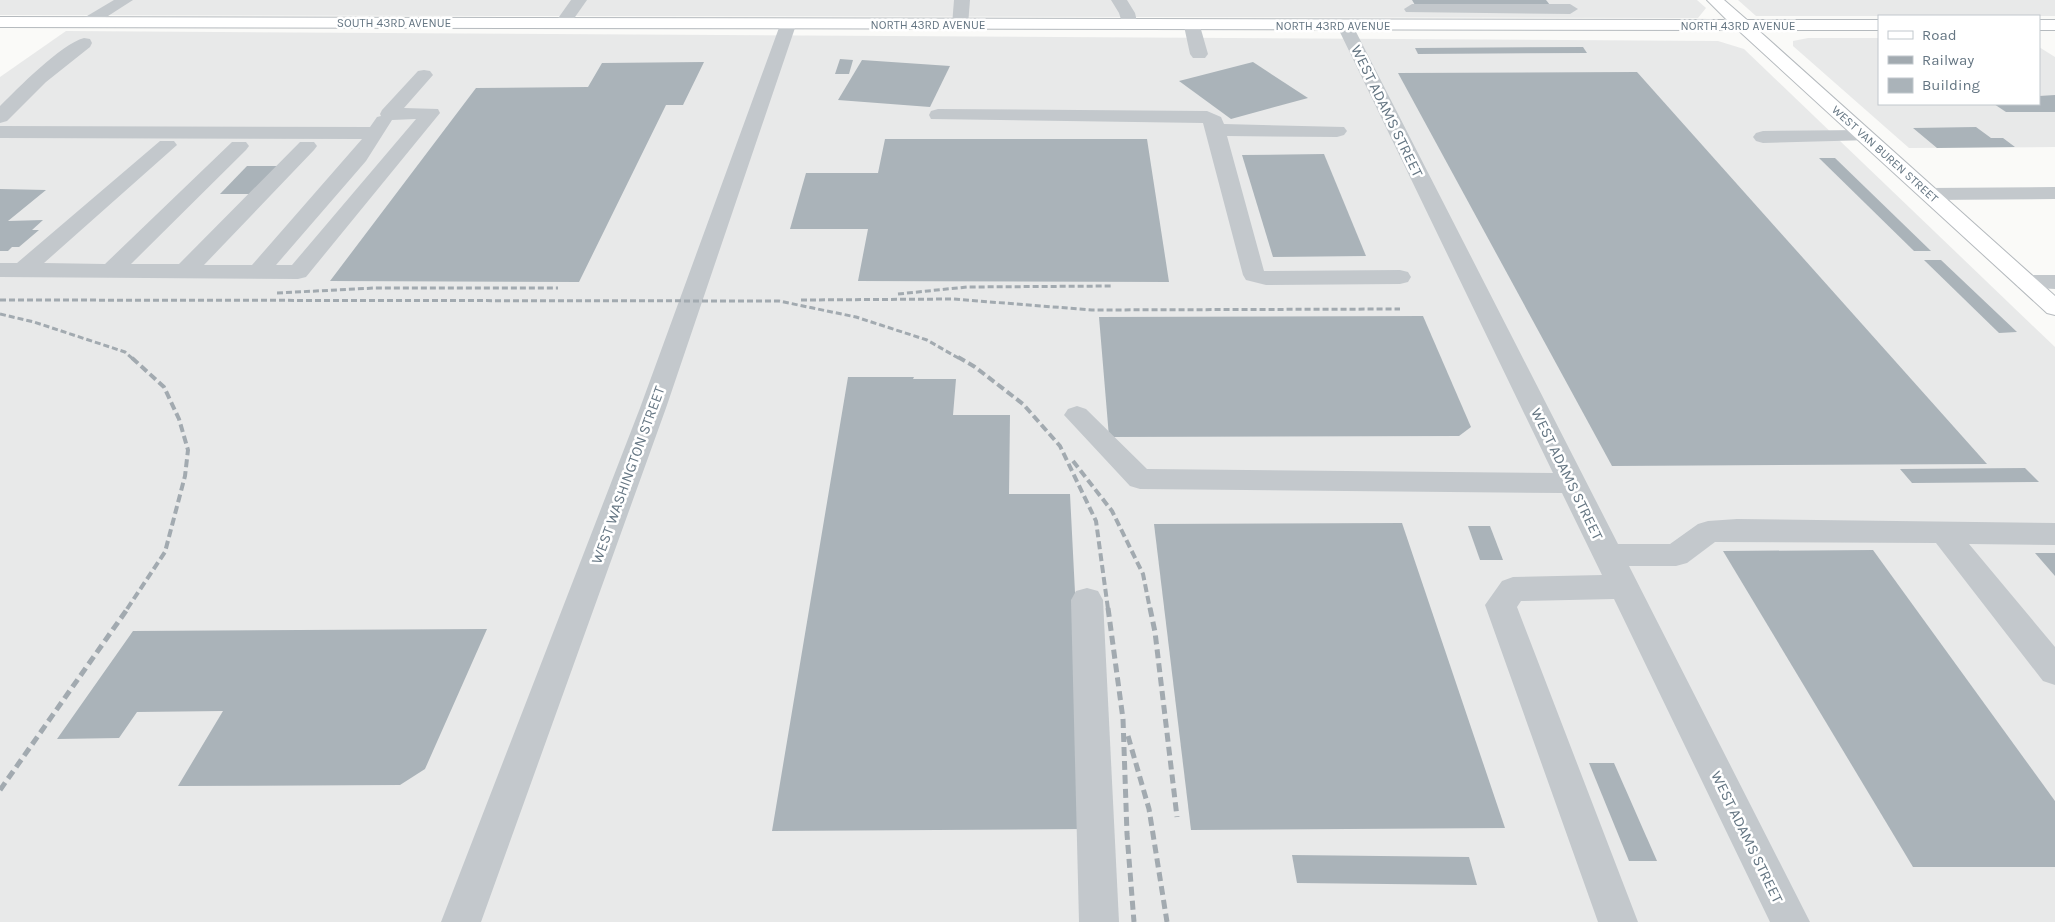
<svg xmlns="http://www.w3.org/2000/svg" width="2055" height="922" font-family="Karla,sans-serif">
<rect width="100%" height="100%" fill="#fafaf8"/>
<g fill="#e8e9e9">
<polygon points="0,0 1697,0 1706,8 1698,18 0,15"/>
<polygon points="1738,0 2055,0 2055,16 1756,16"/>
<polygon points="66,31 1718,41 1744,49 2055,347 2055,922 0,922 0,77"/>
<polygon points="1808,38 1879,38 1879,104 2039,104 2039,47 2055,57 2055,147 1909,148 1793,46 1793,41"/>
</g>
<g fill="#aab3b9">
<polygon points="1412,0 1546,0 1550,5 1415,5"/>
<polygon points="1583,47 1587,53 1418,54 1415,48"/>
<polygon points="840,59 853,60 849,74 835,74"/>
<polygon points="862,60 950,66 930,107 838,100"/>
<polygon points="704,62 683,105 666,105 579,282 330,281 476,88 588,87 602,63"/>
<polygon points="1253,62 1308,98 1231,119 1179,81"/>
<polygon points="1637,72 1987,464 1612,466 1398,73"/>
<polygon points="2055,95 2055,112 2006,112 1994,104 2039,104 2039,96"/>
<polygon points="1976,127 1991,138 2003,138 2015,147 1937,148 1913,128"/>
<polygon points="885,139 1147,139 1169,282 858,281 868,229 790,229 806,173 878,173"/>
<polygon points="1324,154 1366,256 1273,257 1242,155"/>
<polygon points="1819,158 1835,158 1931,251 1914,251"/>
<polygon points="247,166 280,166 254,194 220,194"/>
<polygon points="0,189 46,190 8,221 43,220 32,230 39,230 19,247 12,247 8,251 0,251"/>
<polygon points="1924,260 1941,260 2017,332 1999,333"/>
<polygon points="1423,316 1471,427 1459,436 1109,437 1099,317"/>
<polygon points="848,377 914,377 913,379 956,379 953,415 1010,415 1009,494 1070,494 1087,829 772,831"/>
<polygon points="2025,468 2039,482 1912,483 1900,469"/>
<polygon points="1402,523 1505,828 1191,830 1154,524"/>
<polygon points="1468,526 1490,526 1503,560 1480,560"/>
<polygon points="1873,550 2055,801 2055,867 1913,867 1723,551"/>
<polygon points="2035,553 2055,553 2055,576"/>
<polygon points="487,629 425,769 400,785 178,786 223,711 137,712 119,738 57,739 133,631"/>
<polygon points="1589,763 1614,763 1657,861 1629,861"/>
<polygon points="1292,855 1469,857 1477,885 1297,883"/>
</g>
<g fill="none" stroke-linecap="round" stroke-linejoin="round">
<g stroke="#b5babe" stroke-width="2">
<g id="major">
<polygon points="1707,0 1724,0 1747,20 1879,20 1879,30 1758,30 2055,296 2055,315 2047,313 1738,30 0,27 0,17 1727,20"/>
<rect x="2039" y="20" width="16" height="10"/>
</g>
</g>
<g fill="#c3c8cc" fill-rule="evenodd">
<polygon points="114,0 133,0 94,25 82,25 80,22 82,19"/>
<polygon points="571,0 587,0 568,27 556,27 554,24"/>
<polygon points="954,0 970,0 968,25 966,28 954,28 952,25"/>
<polygon points="1111,0 1127,0 1135,13 1138,26 1136,29 1124,29 1119,13"/>
<polygon points="1412,4 1570,4 1578,9 1570,14 1406,12 1404,9"/>
<polygon points="788,20 794,22 796,25 666,408 481,922 441,922 640,408 780,25 782,22"/>
<polygon points="1192,21 1198,23 1200,26 1208,54 1205,58 1193,58 1190,54 1184,26 1186,23"/>
<polygon points="1345,21 1351,23 1353,26 1618,544 1670,544 1698,524 1708,521 1737,519 2055,523 2055,545 1969,544 2055,647 2055,685 2043,681 1936,543 1715,542 1687,563 1676,566 1629,566 1810,922 1770,922 1614,599 1521,601 1517,607 1638,922 1598,922 1485,605 1502,581 1513,577 1602,575 1562,493 1140,489 1130,486 1064,415 1068,409 1077,406 1086,409 1147,469 1553,473 1337,26 1339,23"/>
<path d="M 84,38 L 90,39 L 92,43 L 90,47 L 46,82 L 7,121 L 0,123 L 0,106 C 17,89 61,44 84,38 Z"/>
<path d="M 424,70 L 430,71 L 433,75 L 404,108 L 438,109 L 440,113 L 306,277 L 298,279 L 0,277 L 0,263 L 17,263 L 160,141 L 174,141 L 177,145 L 44,263 L 105,264 L 232,142 L 246,142 L 249,146 L 246,150 L 131,264 L 179,264 L 300,142 L 314,142 L 317,146 L 314,150 L 204,265 L 252,265 L 362,139 L 0,138 L 0,126 L 370,127 L 377,117 L 381,116 L 380,114 L 382,110 L 418,71 ZM 416,119 L 292,265 L 276,265 L 366,161 L 392,120 Z"/>
<polygon points="938,109 1207,111 1221,117 1224,124 1344,127 1347,131 1344,135 1337,137 1227,136 1264,271 1400,270 1408,272 1411,277 1408,282 1400,284 1266,285 1246,280 1243,275 1203,123 931,119 929,115 931,111"/>
<polygon points="1864,130 1871,132 1874,136 1871,140 1763,143 1756,141 1753,137 1756,133 1763,131"/>
<polygon points="2055,187 2055,199 1928,200 1921,198 1918,194 1921,190 1928,188"/>
<polygon points="2026,275 2055,275 2055,289 2018,287 2015,282 2018,277"/>
<polygon points="1087,588 1098,591 1103,600 1119,922 1079,922 1071,600 1076,591"/>
</g>
<use href="#major" fill="#fff" fill-rule="evenodd"/>
<g stroke="#a2aab0" stroke-width="3" stroke-dasharray="6 3" stroke-linecap="butt">
<polyline points="277,293 375,288 558,288"/>
<polyline points="898,294 967,287 1111,286"/>
<polyline points="0,300 779,301 856,317 927,340 960,359"/>
<polyline points="801,300 953,299 1092,310 1400,309"/>
<polyline points="0,314 34,322 125,352 133,359"/>
</g>
<g stroke="#a2aab0" stroke-width="4" stroke-dasharray="8 4" stroke-linecap="butt">
<polyline points="958,357 975,367 1023,404 1060,446 1096,521 1108,609"/>
<polyline points="1073,461 1112,511 1143,574 1150,609"/>
<polyline points="127,609 165,552 185,476 188,450 179,419 164,387 131,357"/>
</g>
<g stroke="#a2aab0" stroke-width="5" stroke-dasharray="9 5" stroke-linecap="butt">
<polyline points="1108,608 1123,719 1127,834 1134,922"/>
<polyline points="1150,608 1155,632 1177,817"/>
<polyline points="1128,736 1149,809 1167,922"/>
<polyline points="0,790 128,608"/>
</g>
</g>
<g text-anchor="middle" stroke-width="5" stroke-linejoin="round" paint-order="stroke">
<g font-size="12" fill="#657683" stroke="#fff">
<text x="394" y="27">SOUTH 43RD AVENUE</text>
<text x="928" y="29">NORTH 43RD AVENUE</text>
<text x="1333" y="30">NORTH 43RD AVENUE</text>
<text x="1738" y="30">NORTH 43RD AVENUE</text>
<text transform="translate(1885 154) rotate(42)" y="4">WEST VAN BUREN STREET</text>
</g>
<g font-size="15" fill="#657683" stroke="#fff">
<text transform="translate(1387 111) rotate(64)" y="5">WEST ADAMS STREET</text>
<text transform="translate(1567 474) rotate(64)" y="5">WEST ADAMS STREET</text>
<text transform="translate(628 475) rotate(-70)" y="5">WEST WASHINGTON STREET</text>
<text transform="translate(1747 837) rotate(64)" y="5">WEST ADAMS STREET</text>
</g>
</g>
<rect x="1878" y="15" width="162" height="90" fill="#ffffff" stroke="#c1c8cd"/>
<rect x="1888" y="31" width="25" height="8" fill="#ffffff" stroke="#c1c8cd"/>
<text x="1922" y="40" font-size="15" fill="#657683">Road</text>
<rect x="1888" y="56" width="25" height="8" fill="#a2aab0" stroke="#c1c8cd"/>
<text x="1922" y="65" font-size="15" fill="#657683">Railway</text>
<rect x="1888" y="78" width="25" height="15" fill="#aab3b9" stroke="#c1c8cd"/>
<text x="1922" y="90" font-size="15" fill="#657683">Building</text>
</svg>
